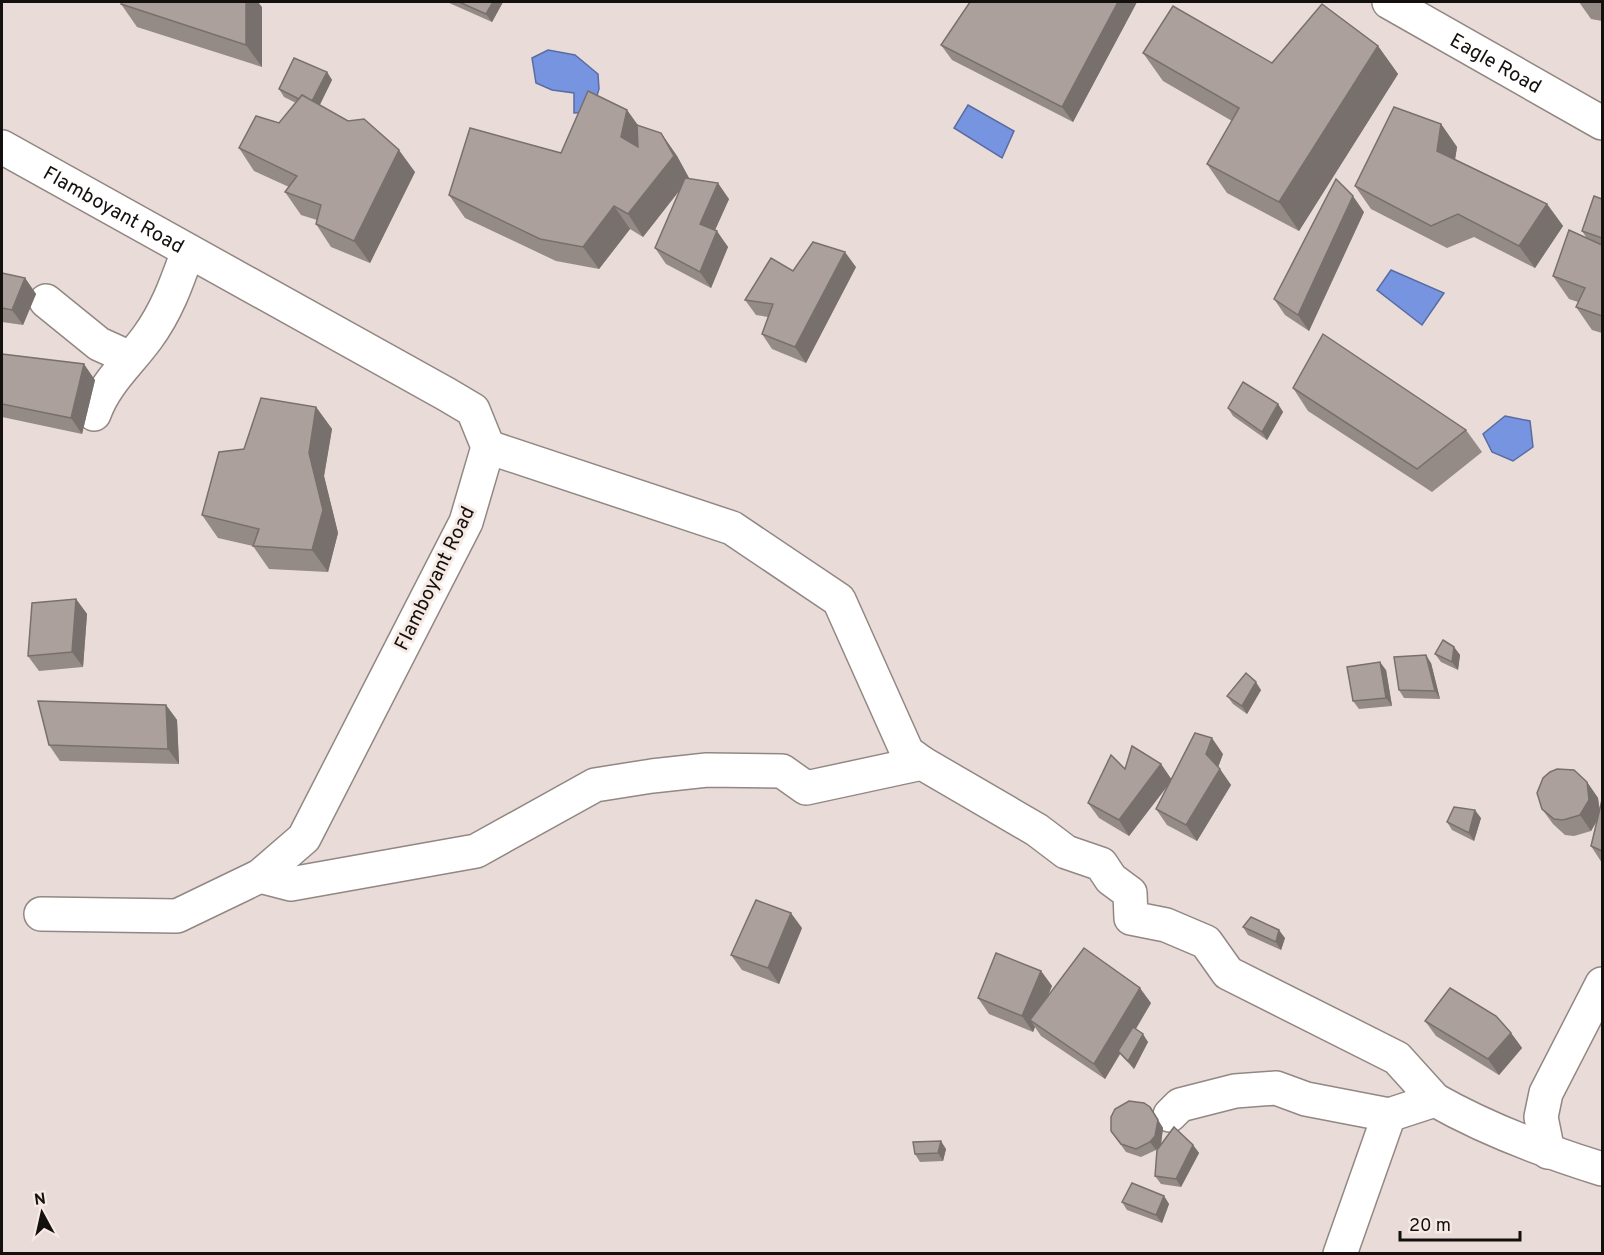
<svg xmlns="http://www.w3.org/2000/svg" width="1604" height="1255" font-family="Overpass,sans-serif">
<rect width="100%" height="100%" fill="#e9dcd8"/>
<g fill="#7794e1" stroke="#596ca2" stroke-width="1.5">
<polygon points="548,50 575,55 598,74 599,89 592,112 574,113 574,93 552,90 536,83 532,58"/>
<polygon points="968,105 1014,131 1002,158 954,128"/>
<polygon points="1391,270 1444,293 1422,325 1377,290"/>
<polygon points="1505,416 1530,421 1533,447 1513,461 1492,452 1483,434"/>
</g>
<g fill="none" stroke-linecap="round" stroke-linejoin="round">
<g stroke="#928783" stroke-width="36">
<g id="minor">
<path id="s1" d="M 1389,2 L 1602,123"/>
<path id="s2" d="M 2,147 L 446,394 L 473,410 L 488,447 L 466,522 L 304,838 L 260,876 L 177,916 L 41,914"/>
<polyline points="46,301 99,344 130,358"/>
<path d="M 94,414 C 105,383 128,364 147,338 C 167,311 177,282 188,251"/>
<polyline points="488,447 732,528 839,600 907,752 922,763"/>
<polyline points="260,876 291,884 476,851 595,785 652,776 707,770 782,771 806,788 922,763 1037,830 1066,852 1101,864 1111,879 1130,893 1131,918 1166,925 1206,942 1228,973 1397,1058 1435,1100"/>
<polyline points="1170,1115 1180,1105 1235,1091 1276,1088 1306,1099 1389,1115"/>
<polyline points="1548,1152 1541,1117 1546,1093 1602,984"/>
<path d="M 1340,1254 L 1389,1115 L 1435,1100 C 1488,1130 1544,1151 1602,1169"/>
</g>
</g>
<use href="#minor" stroke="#fff" stroke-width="33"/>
</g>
<g fill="#948a86">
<polygon points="447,2 503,2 492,22"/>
<polygon points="970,2 1137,2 1073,122 952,60 941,45"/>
<polygon points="1579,2 1602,2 1602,21 1591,19"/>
<polygon points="121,4 262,7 262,67 137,27"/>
<polygon points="1378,46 1398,74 1299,231 1227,193 1207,164 1232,121 1163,81 1143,53 1272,63"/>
<polygon points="327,72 332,80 319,105 415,172 370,263 331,247 316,224 317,220 301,215 285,192 289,187 254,171 239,148 279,123 296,103 284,97 279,89"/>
<polygon points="627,110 637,125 661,133 677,156 689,178 729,199 715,230 728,247 711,288 666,264 655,248 680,190 643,237 630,229 599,269 556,261 465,218 449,195 561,153"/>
<polygon points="1441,124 1457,147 1455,159 1547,204 1563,226 1535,268 1474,237 1447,248 1371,209 1355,186"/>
<polygon points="1602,199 1602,333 1592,330 1576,307 1578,302 1569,299 1553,276 1586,237 1582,231"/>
<polygon points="1364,212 1309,331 1285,315 1274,299"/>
<polygon points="856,267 806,363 772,349 762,334 768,317 756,315 745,300 793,271"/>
<polygon points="2,273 25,278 36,294 23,325 2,322"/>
<polygon points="2,354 95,380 82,434 2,417"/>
<polygon points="1293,388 1466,430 1482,452 1432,492 1308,411"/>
<polygon points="1278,404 1283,412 1267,440 1233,416 1228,408"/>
<polygon points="316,407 332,429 324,476 338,533 328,572 269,569 253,546 218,538 202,515"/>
<polygon points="76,599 87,614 83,667 39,671 28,656"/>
<polygon points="1454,647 1460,655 1458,670 1441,662 1435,654"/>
<polygon points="1431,663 1440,699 1404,698 1399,690"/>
<polygon points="1386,670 1392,706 1359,709 1353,701"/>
<polygon points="1261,690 1247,714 1233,704 1227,696"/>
<polygon points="166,705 177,720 179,764 60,761 49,745"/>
<polygon points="1223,754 1218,767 1231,785 1197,841 1167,825 1156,809 1168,785 1129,836 1099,818 1088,803 1125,769 1161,764 1171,779"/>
<polygon points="1587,782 1598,798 1600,811 1602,800 1602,863 1591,846 1597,820 1591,831 1574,836 1565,835 1553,824 1542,809"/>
<polygon points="1481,818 1474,841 1452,830 1447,822"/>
<polygon points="1243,927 1285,938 1281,950 1248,935"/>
<polygon points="802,928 779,984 742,970 731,955"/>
<polygon points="1041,971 1052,986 1047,998 1151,1003 1136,1029 1148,1042 1134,1069 1120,1054 1105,1079 1041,1036 1035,1027 1033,1032 989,1014 978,998"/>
<polygon points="1425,1021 1511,1033 1522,1048 1499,1075 1436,1036"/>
<polygon points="1150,1107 1163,1128 1161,1144 1156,1150 1141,1157 1126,1152 1111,1131"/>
<polygon points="1193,1145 1199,1153 1181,1187 1161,1184 1155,1176"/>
<polygon points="946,1149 943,1161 920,1162 915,1154"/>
<polygon points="1164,1196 1169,1204 1162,1223 1127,1210 1122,1202"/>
</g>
<g fill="#78706d">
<polygon points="246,2 258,2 262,7 262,67 246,45"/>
<polygon points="493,2 503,2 492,22 486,14"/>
<polygon points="1118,2 1137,2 1073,122 1062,107"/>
<polygon points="1378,46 1398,74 1299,231 1279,202"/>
<polygon points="327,72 332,80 316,113 310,105"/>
<polygon points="627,110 643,132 637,159 621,137"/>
<polygon points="1441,124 1457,147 1453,173 1437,151"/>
<polygon points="661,133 677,156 689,178 643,237 628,214"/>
<polygon points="399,150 415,172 370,263 354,241"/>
<polygon points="718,183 729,199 711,239 700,224"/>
<polygon points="1353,196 1364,212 1309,331 1298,315"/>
<polygon points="1547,204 1563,226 1535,268 1519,246"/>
<polygon points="614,206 630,229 599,269 583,247"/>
<polygon points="717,231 728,247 711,288 700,272"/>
<polygon points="845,252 856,267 806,363 795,347"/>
<polygon points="25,278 36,294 23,325 12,310"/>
<polygon points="84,364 95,380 82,434 71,418"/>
<polygon points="1278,404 1283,412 1267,440 1262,432"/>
<polygon points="316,407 332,429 324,476 338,533 328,572 312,550 309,453"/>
<polygon points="76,599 87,614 83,667 72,652"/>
<polygon points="1454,647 1460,655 1458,670 1452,662"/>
<polygon points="1426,655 1431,663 1440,699 1435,691"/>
<polygon points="1380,662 1386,670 1392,706 1386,698"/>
<polygon points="1256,682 1261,690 1247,714 1242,706"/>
<polygon points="166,705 177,720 179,764 168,749"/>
<polygon points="1212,738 1223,754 1217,770 1206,754"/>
<polygon points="1161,764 1172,780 1129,836 1119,820"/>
<polygon points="1220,769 1231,785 1197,841 1186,825"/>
<polygon points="1587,782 1598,798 1600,816 1591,831 1580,815"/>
<polygon points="1475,810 1481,818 1474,841 1469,833"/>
<polygon points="791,913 802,928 779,984 768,968"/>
<polygon points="1279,930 1285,938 1281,950 1276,942"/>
<polygon points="1041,971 1052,986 1036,1024 1030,1020 1035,1027 1033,1032 1022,1016"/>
<polygon points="1140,988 1151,1003 1121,1053 1118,1051 1120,1054 1105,1079 1094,1064"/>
<polygon points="1511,1033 1522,1048 1499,1075 1488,1059"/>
<polygon points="1143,1034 1148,1042 1134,1069 1128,1061"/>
<polygon points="1150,1107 1163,1128 1161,1144 1156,1150 1150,1142"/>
<polygon points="941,1141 946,1149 943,1161 938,1153"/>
<polygon points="1193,1145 1199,1153 1181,1187 1176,1179"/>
<polygon points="1164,1196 1169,1204 1162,1223 1156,1215"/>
</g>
<g fill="#aca09c" stroke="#78706d" stroke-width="1.5">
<polygon points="122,2 246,2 246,45 121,4"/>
<polygon points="459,2 493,2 486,14"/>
<polygon points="970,2 1118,2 1062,107 941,45"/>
<polygon points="1322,4 1378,46 1279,202 1207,164 1239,108 1143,53 1173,6 1272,63"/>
<polygon points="294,58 327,72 312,101 302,95 299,99 279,89"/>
<polygon points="588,91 627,110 621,137 638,147 637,125 661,133 674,156 628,214 614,206 583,247 540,239 449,195 470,128 561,153"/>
<polygon points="302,95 348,121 364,119 399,150 354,241 316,224 321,205 285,192 297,176 239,148 256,116 279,123"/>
<polygon points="1394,107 1441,124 1437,151 1547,204 1519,246 1458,214 1431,226 1355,186"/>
<polygon points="685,178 718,183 700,224 717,231 700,272 655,248"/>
<polygon points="1336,179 1353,196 1298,315 1274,299"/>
<polygon points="1594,196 1602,199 1602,238 1582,231"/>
<polygon points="1569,230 1602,245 1602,316 1576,307 1585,288 1553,276"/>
<polygon points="813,242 845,252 795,347 762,334 773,304 745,300 771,258 793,271"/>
<polygon points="2,273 25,278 12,310 2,308"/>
<polygon points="1323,334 1466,430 1417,469 1293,388"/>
<polygon points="2,354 84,364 71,418 2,404"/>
<polygon points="1243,382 1278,404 1262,432 1228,408"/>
<polygon points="261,398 316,407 309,453 323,510 312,550 253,546 259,529 202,515 219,452 244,449"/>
<polygon points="76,599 72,652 28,656 32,603"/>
<polygon points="1443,640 1454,647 1452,662 1435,654"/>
<polygon points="1426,655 1435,691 1399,690 1394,657"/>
<polygon points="1380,662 1386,698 1353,701 1347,667"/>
<polygon points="1246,673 1256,682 1242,706 1227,696"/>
<polygon points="38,701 166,705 168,749 49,745"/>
<polygon points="1195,733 1212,738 1206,754 1220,769 1186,825 1156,809"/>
<polygon points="1132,746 1161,764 1119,820 1088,803 1111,755 1125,769"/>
<polygon points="1557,769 1574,770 1587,782 1589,800 1580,815 1563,820 1554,819 1542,809 1537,793 1543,778 1550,772"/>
<polygon points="1602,800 1602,851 1591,846"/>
<polygon points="1454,807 1475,810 1469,833 1447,822"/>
<polygon points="756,900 791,913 768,968 731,955"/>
<polygon points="1251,917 1279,930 1276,942 1243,927"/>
<polygon points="1084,948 1140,988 1094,1064 1030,1020"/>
<polygon points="996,953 1041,971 1022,1016 978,998"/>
<polygon points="1450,988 1496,1016 1511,1033 1488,1059 1425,1021"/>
<polygon points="1133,1027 1143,1034 1128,1061 1118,1051"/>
<polygon points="1129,1101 1144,1103 1150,1107 1158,1120 1155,1136 1150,1142 1136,1149 1121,1144 1111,1131 1111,1117 1115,1109"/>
<polygon points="1174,1127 1193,1145 1176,1179 1155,1176 1157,1150"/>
<polygon points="941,1141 938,1153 915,1154 913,1142"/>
<polygon points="1132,1183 1164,1196 1156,1215 1122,1202"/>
</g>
<g text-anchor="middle" stroke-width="6" stroke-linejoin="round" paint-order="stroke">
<g font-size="20" fill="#14100e" stroke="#f7eae5">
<text dy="7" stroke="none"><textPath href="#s1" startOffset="123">Eagle Road</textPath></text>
<text dy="7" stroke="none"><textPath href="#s2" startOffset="128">Flamboyant Road</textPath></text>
<text transform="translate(434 578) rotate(-64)" y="7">Flamboyant Road</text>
</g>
</g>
<rect width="1604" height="1255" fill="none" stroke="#14100e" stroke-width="6"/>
<g transform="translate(42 1213) rotate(352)" stroke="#f7eae5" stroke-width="4.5" paint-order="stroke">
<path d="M0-4.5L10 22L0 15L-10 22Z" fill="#14100e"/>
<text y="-9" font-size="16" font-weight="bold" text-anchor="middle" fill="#14100e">N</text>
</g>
<path d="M1400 1231v9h120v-9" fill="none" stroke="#14100e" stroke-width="3"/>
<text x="1409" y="1231" font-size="18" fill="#14100e" stroke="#f7eae5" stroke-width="4.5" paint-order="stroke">20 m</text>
</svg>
